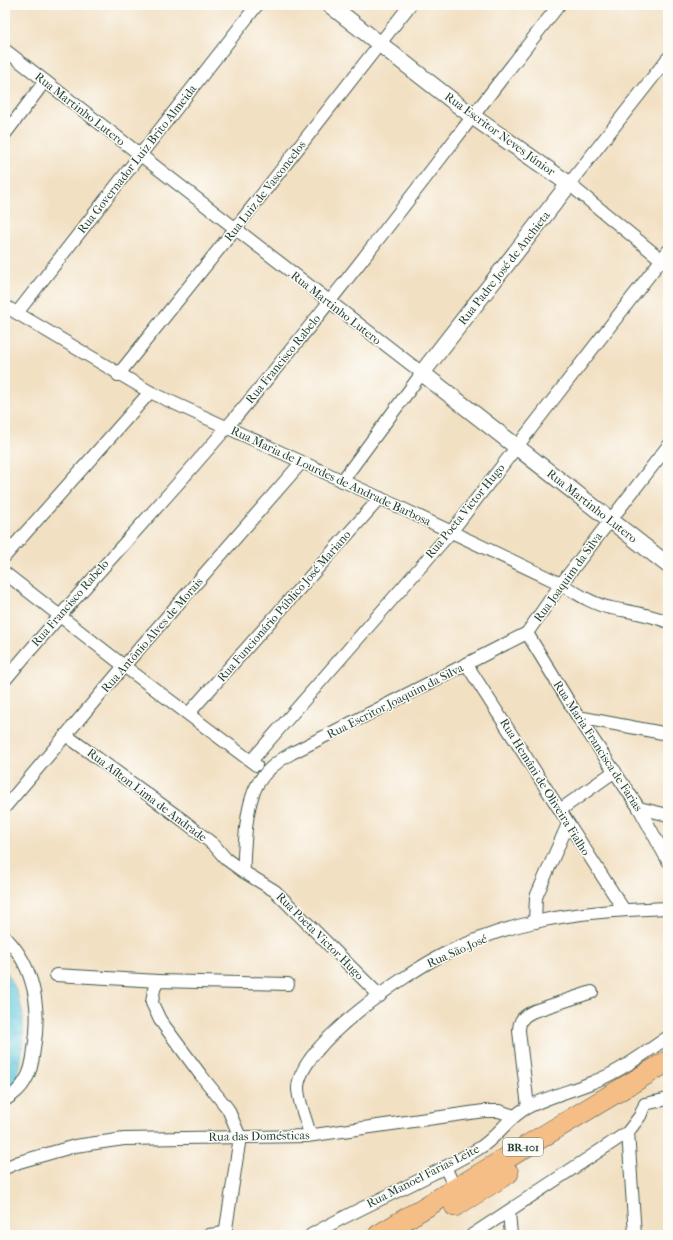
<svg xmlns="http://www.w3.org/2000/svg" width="673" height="1240" font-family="'IM FELL French Canon',serif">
<defs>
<pattern id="water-ripples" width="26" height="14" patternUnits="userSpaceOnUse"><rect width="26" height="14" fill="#60c7dd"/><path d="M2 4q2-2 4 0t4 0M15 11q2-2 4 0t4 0" fill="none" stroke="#4fa3b4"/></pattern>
</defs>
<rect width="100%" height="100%" fill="#fdfcf7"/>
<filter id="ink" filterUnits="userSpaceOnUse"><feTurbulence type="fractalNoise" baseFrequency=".025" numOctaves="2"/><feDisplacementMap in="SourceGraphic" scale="8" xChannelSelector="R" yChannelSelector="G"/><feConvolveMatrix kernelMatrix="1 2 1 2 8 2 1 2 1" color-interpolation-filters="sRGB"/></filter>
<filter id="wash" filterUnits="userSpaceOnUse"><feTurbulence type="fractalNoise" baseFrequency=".012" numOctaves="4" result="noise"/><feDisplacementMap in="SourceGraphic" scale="16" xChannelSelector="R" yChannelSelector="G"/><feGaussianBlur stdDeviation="0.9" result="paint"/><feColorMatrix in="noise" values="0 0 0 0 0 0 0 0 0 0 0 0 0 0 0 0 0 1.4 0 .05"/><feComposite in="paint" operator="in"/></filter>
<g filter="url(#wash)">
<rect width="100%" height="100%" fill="#f2e0c3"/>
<path fill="url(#water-ripples)" stroke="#408288" d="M 5,970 C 13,980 23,1006 23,1019 C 24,1039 22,1086 5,1097 Z"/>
</g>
<g filter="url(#ink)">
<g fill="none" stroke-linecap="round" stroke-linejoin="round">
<g stroke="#3f5549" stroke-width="14">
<g id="minor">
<polyline points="5,50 422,373 342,481"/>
<polyline points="668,58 569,184 668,265"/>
<polyline points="5,134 45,81"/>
<path d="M 5,306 L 150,392 L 380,498 L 561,584 C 576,593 594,605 611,608 C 631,612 649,614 668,622"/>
<polyline points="17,313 257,5"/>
<polyline points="118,375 235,229 410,5"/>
<polyline points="5,556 150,392"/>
<polyline points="5,573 124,666 256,765"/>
<polyline points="527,633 578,717 639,808 668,861"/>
<polyline points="467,665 624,910"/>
<path d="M 5,680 C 77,593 155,512 228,426 C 343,290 449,145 559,5"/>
<polyline points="189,713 380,498"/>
<polyline points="578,717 668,734"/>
<polyline points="67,736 184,821 214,845 226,859 244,872"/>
<polyline points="251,761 451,532 668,251"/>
<polyline points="5,807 124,666 301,463"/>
<polyline points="639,808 668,815"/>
<polyline points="560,810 615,771"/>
<polyline points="535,922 536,897 568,824"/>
<path d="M 5,937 C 35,967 41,1009 34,1049 C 33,1060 31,1072 25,1081 C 20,1090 13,1095 5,1100"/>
<polyline points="56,975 158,981"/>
<path d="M 380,996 L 275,891 L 244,872 C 243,857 245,843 246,828 C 250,791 258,772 292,753 L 527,633 L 561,584 L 668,446"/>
<polyline points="645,1104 668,1099"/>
<path d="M 528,1107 L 519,1031 C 519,1019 524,1016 534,1011 L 592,992"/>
<path d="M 310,1135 C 307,1122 298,1101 298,1088 C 299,1045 408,972 444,954 C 471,941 506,928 535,922 C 579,912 624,910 668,908"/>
<polyline points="240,1137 228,1109 200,1074 160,1020 152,1003 154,989 158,981 288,984"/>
<polyline points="445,1167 455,1188"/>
<polyline points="5,1168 19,1162 75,1146 124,1139 307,1136 484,1111 499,1111 514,1116"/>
<polyline points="509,1212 511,1235"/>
<polyline points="209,1235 224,1233"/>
<polyline points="225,1235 240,1137"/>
<path d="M 311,1235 C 365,1204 424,1181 478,1149 C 497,1138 508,1117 528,1107 C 549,1096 572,1091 593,1082 C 620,1072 645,1053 668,1037"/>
<polyline points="472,1235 628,1132"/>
<polyline points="635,1235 628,1132 640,1116 645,1104"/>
</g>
</g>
<g stroke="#3f5549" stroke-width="18">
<polyline id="tertiary" points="330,5 472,116 569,184 422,373 668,565"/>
</g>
<g stroke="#3f5549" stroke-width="22">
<g id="trunk">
<polyline points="455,1206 508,1173"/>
<polyline points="379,1235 668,1061"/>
</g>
</g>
<use href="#minor" stroke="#fff" stroke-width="12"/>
<use href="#tertiary" stroke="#fff" stroke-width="16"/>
<use href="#trunk" stroke="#f6be87" stroke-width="21"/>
</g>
</g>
<g text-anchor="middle" stroke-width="3" stroke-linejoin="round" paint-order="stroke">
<rect fill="#fdfcf7" stroke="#62766e" stroke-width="1" x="503" y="1138" width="40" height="18" rx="3"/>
<g font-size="11" font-weight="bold" fill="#1f3d34">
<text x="523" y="1151">BR-101</text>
</g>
<g font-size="12" fill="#1f3d34" stroke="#fdfcf7">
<text transform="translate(80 109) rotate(38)" y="4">Rua Martinho Lutero</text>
<text transform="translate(500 134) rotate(36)" y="4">Rua Escritor Neves Júnior</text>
<text transform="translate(137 159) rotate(-52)" y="4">Rua Governador Luiz Brito Almeida</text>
<text transform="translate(265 191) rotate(-52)" y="4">Rua Luiz de Vasconcelos</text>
<text transform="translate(504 268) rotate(-52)" y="4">Rua Padre José de Anchieta</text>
<text transform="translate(336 308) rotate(38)" y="4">Rua Martinho Lutero</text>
<text transform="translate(283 359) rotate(-51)" y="4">Rua Francisco Rabelo</text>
<text transform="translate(331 476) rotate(25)" y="4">Rua Maria de Lourdes de Andrade Barbosa</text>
<text transform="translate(592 506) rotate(38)" y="4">Rua Martinho Lutero</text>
<text transform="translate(465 511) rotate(-51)" y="4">Rua Poeta Victor Hugo</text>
<text transform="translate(568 577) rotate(-54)" y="4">Rua Joaquim da Silva</text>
<text transform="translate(70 603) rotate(-49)" y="4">Rua Francisco Rabelo</text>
<text transform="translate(284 606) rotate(-49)" y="4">Rua Funcionário Público José Mariano</text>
<text transform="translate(152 635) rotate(-49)" y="4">Rua Antônio Alves de Morais</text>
<text transform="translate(395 701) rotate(-27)" y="4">Rua Escritor Joaquim da Silva</text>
<text transform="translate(598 746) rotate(57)" y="4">Rua Maria Francisca de Farias</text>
<text transform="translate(545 787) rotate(58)" y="4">Rua Hemâni de Oliveira Fialho</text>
<text transform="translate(147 795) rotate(37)" y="4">Rua Aílton Lima de Andrade</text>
<text transform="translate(320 936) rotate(45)" y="4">Rua Poeta Victor Hugo</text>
<text transform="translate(457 951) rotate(-24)" y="4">Rua São José</text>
<text transform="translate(259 1136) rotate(-1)" y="4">Rua das Domésticas</text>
<text transform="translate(423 1176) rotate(-27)" y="4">Rua Manoel Farias Leite</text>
</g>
</g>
<rect width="673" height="1240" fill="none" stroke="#fdfcf7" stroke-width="20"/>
</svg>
